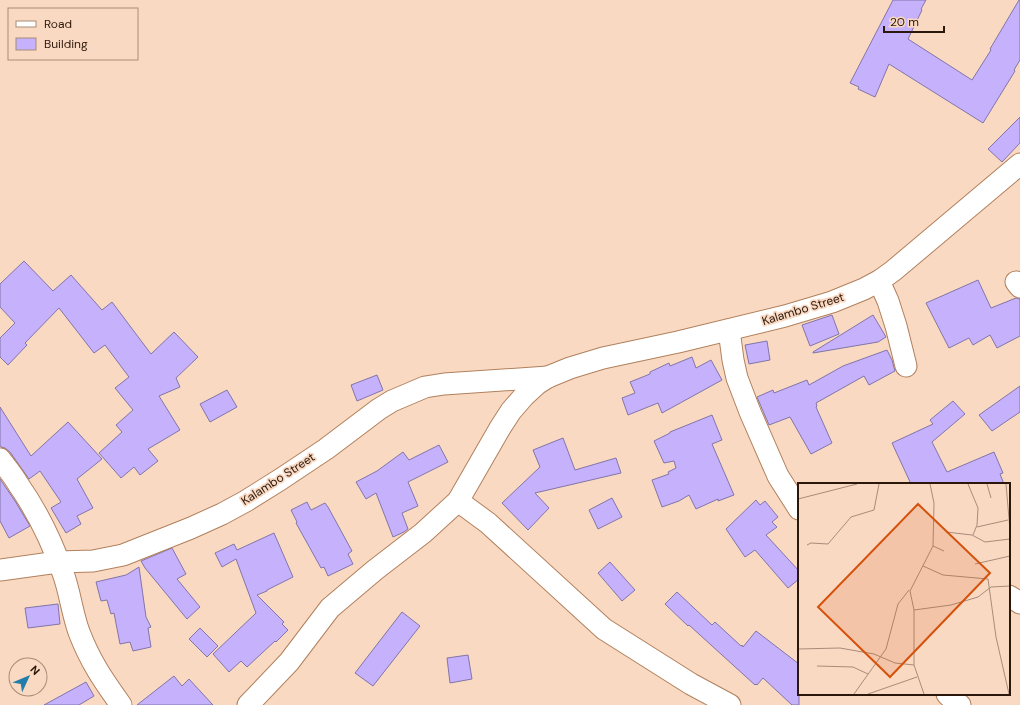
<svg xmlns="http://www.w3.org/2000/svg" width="1020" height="705" font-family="'DM Sans',sans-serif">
<rect width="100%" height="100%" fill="#fad9c3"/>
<g fill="#c5b1fc" stroke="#8275a8">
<polygon points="893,0 926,0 921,9 922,10 908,39 972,80 991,50 990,49 1019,0 1020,0 1020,60 1014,70 1015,71 983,123 889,64 875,97 858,89 859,87 850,83"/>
<polygon points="1020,117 1020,143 1002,162 988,149"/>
<polygon points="24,261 53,291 71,275 102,310 112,302 151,354 174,332 198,357 176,378 180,387 159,396 180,430 148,449 158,461 140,475 134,467 121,478 99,453 122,432 116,425 133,410 115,388 129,377 105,345 94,353 59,308 25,343 27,345 8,365 0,357 0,338 15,323 0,307 0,284"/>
<polygon points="978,280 991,308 1016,298 1020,299 1020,336 997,348 990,335 973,345 969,338 949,348 926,303"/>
<polygon points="832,315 839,334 810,346 802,325"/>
<polygon points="873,315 886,337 878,342 813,353 813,352"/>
<polygon points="767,341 770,360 749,364 745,345"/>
<polygon points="887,350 892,360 895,371 869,385 864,376 816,403 817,406 816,407 832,443 811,454 790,417 769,425 757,397 773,390 774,393 807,380 809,385 843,366"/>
<polygon points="692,357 696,368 711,360 722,380 662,413 658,403 628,415 622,398 635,393 630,382 650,374 650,372 669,363 670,366"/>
<polygon points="377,375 383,390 357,401 351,385"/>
<polygon points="1020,386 1020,412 992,431 979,415"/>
<polygon points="227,390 237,407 210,422 200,404"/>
<polygon points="953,401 965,414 932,442 947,472 994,452 1003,473 1000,474 1004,484 911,484 892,443 933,424 930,420"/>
<polygon points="0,407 31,456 68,422 102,459 77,479 93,508 77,516 81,524 66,533 51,508 61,502 40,471 29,479 10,452 5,448 1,447 0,445"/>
<polygon points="712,415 722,440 712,444 734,495 718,501 718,499 696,509 689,495 679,501 662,507 652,480 669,474 668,472 676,468 674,461 664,463 654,441 670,433 670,432"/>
<polygon points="563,438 575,470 616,458 621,473 535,493 549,508 528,530 502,503 540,467 533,450"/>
<polygon points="439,445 448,462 408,482 418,506 402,513 408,529 404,532 393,537 376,493 366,499 356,482 377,471 403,452 409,460"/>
<polygon points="0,479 15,501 30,526 9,538 0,521"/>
<polygon points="612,498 622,517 598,529 589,510"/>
<polygon points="756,500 760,505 765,501 778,517 772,522 777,527 766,535 799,571 799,579 788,588 755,550 745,557 726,529"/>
<polygon points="307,502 311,510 325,503 328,507 352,551 348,554 353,564 328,576 324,567 321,568 296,523 297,522 291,510"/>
<polygon points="274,533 293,577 267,590 267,591 257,595 284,622 282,624 288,630 276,642 275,641 247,667 241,661 229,672 213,654 256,613 236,559 222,567 215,553 234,544 237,550"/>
<polygon points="172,548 186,574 177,579 200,607 187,619 145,568 141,561"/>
<polygon points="610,562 635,590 622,601 598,573"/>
<polygon points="139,567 146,617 151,627 148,628 151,647 133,651 130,642 120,644 114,613 111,614 107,600 101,601 96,582 126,575"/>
<polygon points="677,592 712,625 715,622 741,646 742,645 743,647 756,631 799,664 799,705 792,705 763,678 757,685 756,684 755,685 689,625 688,626 665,604"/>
<polygon points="58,604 60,624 28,628 25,608"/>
<polygon points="402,612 420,626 373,686 355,673"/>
<polygon points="200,628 218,646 207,657 189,639"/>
<polygon points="468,655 472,679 450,683 447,658"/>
<polygon points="174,676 182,686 189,679 213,705 137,705"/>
<polygon points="86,682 94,696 79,705 44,705"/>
</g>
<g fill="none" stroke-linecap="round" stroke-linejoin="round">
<g stroke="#b1805c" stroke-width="23">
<g id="minor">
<polyline points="879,281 888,301 896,326 906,366"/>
<polyline points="1016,282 1020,287"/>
<polyline points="729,330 733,360 737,378 750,412 778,476 799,509"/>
<path d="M 0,459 C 6,467 13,475 18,484 C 37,511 52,542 63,573 C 70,592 72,613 79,632 C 90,661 103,680 121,705"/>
<polyline points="458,501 488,523 604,629 691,684 730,705"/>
<polyline points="0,570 58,562 93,561 123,555 191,528 222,514 246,501 281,479 326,449 379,409 392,401 425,387 444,384 548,377"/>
<polyline points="1009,596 1020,603"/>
<polyline points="947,694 951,698 960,705"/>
<polyline points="248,705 289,662 330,608 375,570 423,533 458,501 500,428 511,411 524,396 537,384 548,377 570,368 603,358 678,342 785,316 832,302 864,289 879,281 893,271 1020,164"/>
</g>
</g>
<use href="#minor" stroke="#fff" stroke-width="21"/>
</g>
<g text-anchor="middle" stroke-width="3.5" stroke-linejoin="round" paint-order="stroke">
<g font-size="12" fill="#2c180a" stroke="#fad9c3">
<text transform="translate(803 309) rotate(-17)" y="4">Kalambo Street</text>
<text transform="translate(278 479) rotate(-33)" y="4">Kalambo Street</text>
</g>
</g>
<g transform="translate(798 483)">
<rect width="212" height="212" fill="#fad9c3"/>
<path fill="none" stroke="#a88c79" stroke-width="1" d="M 170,1 L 180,25 L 179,42 L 175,52M 189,1 L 193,15M 208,1 L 212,47M 0,16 L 59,1M 179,44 L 210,37M 148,49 L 174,52 L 187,59 L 212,56M 9,62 L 13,60 L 30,61 L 53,34 L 76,27 L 81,1M 135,63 L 146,68M 177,81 L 212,73M 125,83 L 145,92 L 190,96 L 198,154 L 211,211M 116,127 L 153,122 L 180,114 L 193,104 L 212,103M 0,166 L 42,165 L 76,171 L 97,180 L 116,182M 19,183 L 55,184 L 70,191M 56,211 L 88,166 L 100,121 L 111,107M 70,211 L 119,194M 126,211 L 116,182 L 116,127 L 112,108 L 135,63 L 136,20 L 132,1"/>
<path fill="#d5520c" fill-opacity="0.15" stroke="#d5520c" stroke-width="2" d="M 120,21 L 192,90 L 92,194 L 20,124 Z"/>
<rect width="212" height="212" fill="none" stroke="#2c180a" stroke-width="2"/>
</g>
<rect x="8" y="8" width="130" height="52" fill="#fad9c3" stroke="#a88c79"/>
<rect x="16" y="21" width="20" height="6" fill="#ffffff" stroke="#a88c79"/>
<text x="44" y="28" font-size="12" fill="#2c180a">Road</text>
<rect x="16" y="38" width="20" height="12" fill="#c5b1fc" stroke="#a88c79"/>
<text x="44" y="48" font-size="12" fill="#2c180a">Building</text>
<g transform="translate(28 677) rotate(46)"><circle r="19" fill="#fad9c3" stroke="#a88c79"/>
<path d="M0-3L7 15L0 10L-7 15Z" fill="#227dab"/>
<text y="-6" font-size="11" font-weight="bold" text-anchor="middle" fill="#2c180a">N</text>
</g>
<path d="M884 26v6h60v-6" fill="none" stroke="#2c180a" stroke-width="2"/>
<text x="890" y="26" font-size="12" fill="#2c180a" stroke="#fad9c3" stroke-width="3" paint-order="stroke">20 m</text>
</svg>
